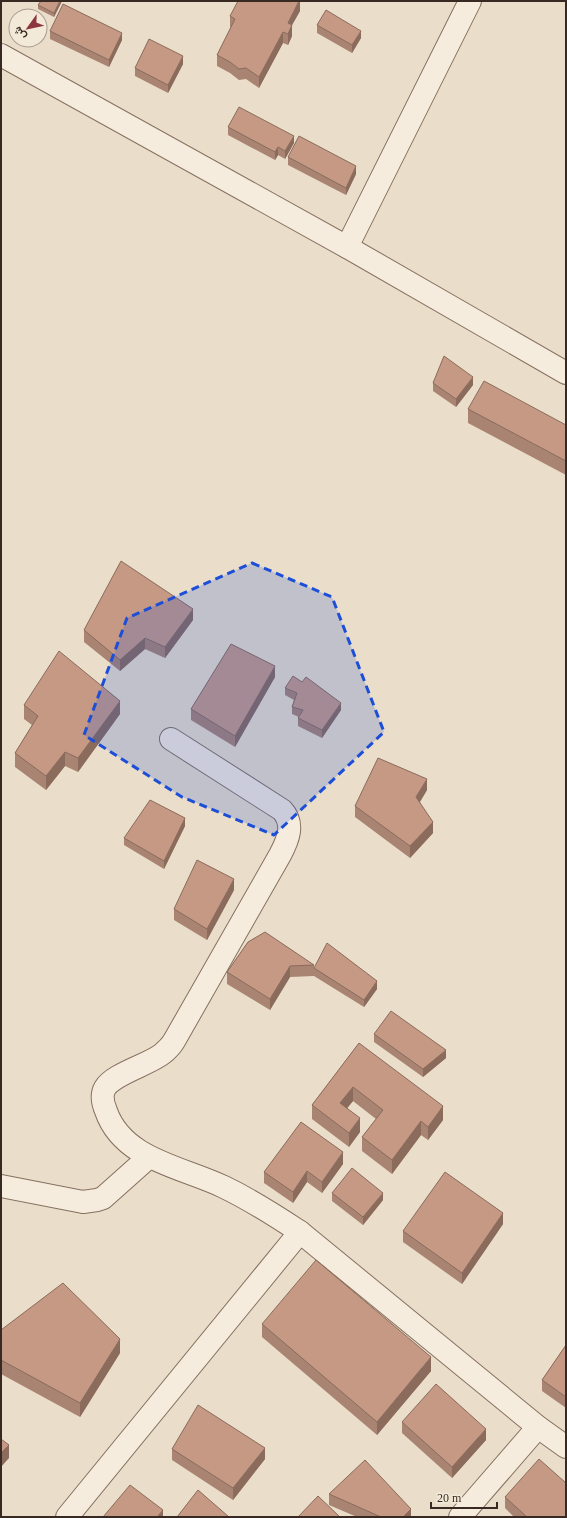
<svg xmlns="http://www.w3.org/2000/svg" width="567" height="1518" font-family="'Times New Roman',Vazirmatn,serif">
<rect width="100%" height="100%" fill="#eadeca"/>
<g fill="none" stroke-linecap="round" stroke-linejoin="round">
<g stroke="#857060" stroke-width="24">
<g id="minor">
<polyline points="1,55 347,247 566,373"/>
<polyline points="347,247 470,1"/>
<path d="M 171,739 L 282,810 C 295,824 288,840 280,855 L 174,1041 C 171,1046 167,1050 162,1054 C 148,1065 113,1074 105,1088 C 101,1095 103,1104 106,1111 C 123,1160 183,1167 224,1187 C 251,1200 276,1216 300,1232 L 538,1427 L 566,1447"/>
<polyline points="1,1186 83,1202 97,1200 103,1198 149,1157"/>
<polyline points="67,1517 300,1232"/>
<polyline points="460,1517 538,1427"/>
</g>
</g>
<use href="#minor" stroke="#f6ecdd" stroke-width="22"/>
</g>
<g fill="#a98472">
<polygon points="41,1 62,1 54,17 38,9 38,5"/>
<polygon points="300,1 300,11 292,25 292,36 288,45 283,43 259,88 246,79 239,80 230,73 217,66 217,55 231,27 230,27 230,16"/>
<polygon points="317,25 361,38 352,53 317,33"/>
<polygon points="50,31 122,40 109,67 50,39"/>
<polygon points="183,64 168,93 135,76 135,68"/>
<polygon points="228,127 294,143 285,159 278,155 275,160 228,135"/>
<polygon points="288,157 356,174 346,195 288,165"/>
<polygon points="433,383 473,385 456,407 433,391"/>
<polygon points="468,409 566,425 566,475 468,423"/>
<polygon points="193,620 165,658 145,649 120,671 84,642 84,630"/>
<polygon points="275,677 235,747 191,720 191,709"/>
<polygon points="285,688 341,710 322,738 298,726 298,718 299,717 292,714 292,707 294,700 285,695"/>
<polygon points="24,705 120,714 78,772 65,766 46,790 15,767 15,753 32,725 24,719"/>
<polygon points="427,790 420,802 433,833 410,858 355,817 355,806"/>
<polygon points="185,826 164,869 124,845 124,838"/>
<polygon points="234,890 207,940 174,920 174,909"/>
<polygon points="248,942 314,965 314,976 290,977 270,1010 227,984 227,972"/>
<polygon points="314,968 377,989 364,1007 314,976"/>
<polygon points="374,1034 446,1058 423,1077 374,1042"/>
<polygon points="359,1043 443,1120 428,1140 421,1135 392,1174 362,1151 362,1137 376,1119 353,1101 347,1108 360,1132 349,1147 312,1119 312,1105"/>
<polygon points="343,1164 322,1193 307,1182 293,1203 264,1183 264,1172"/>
<polygon points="332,1193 383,1200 363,1225 332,1201"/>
<polygon points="503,1224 462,1284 403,1242 403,1231"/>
<polygon points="262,1324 431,1371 377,1435 262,1337"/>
<polygon points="1,1330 120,1353 80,1417 1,1374"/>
<polygon points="566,1345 566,1408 542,1391 542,1380"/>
<polygon points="402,1422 486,1440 452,1478 402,1433"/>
<polygon points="172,1449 265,1459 233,1500 172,1460"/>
<polygon points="329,1494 411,1517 357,1517 329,1505"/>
<polygon points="505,1497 566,1517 514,1517 505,1508"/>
</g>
<g fill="#8a6b5c">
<polygon points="60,1 62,1 54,17 54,13"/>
<polygon points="299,1 300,1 300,11 292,25 292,36 288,45 288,23"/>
<polygon points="361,31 361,38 352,53 352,45"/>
<polygon points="283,32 283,43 259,88 259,77"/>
<polygon points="122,33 122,40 109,67 109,60"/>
<polygon points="183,56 183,64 168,93 168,85"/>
<polygon points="294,136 294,143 285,159 285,151"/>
<polygon points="278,147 278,155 275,160 275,152"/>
<polygon points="356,166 356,174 346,195 346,188"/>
<polygon points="473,377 473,385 456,407 456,399"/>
<polygon points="193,609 193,620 165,658 165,647"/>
<polygon points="145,638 145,649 120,671 120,660"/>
<polygon points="275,666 275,677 235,747 235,736"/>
<polygon points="120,701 120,714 78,772 78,758"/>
<polygon points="341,703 341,710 322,738 322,730"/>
<polygon points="65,752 65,766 46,790 46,776"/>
<polygon points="427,779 427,790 416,808 416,797"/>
<polygon points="185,818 185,826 164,869 164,861"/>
<polygon points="433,822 433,833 410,858 410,846"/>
<polygon points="234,879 234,890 207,940 207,929"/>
<polygon points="290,966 290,977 270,1010 270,999"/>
<polygon points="377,981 377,989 364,1007 364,1000"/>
<polygon points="446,1050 446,1058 423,1077 423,1069"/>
<polygon points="353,1087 353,1101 340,1117 340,1103"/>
<polygon points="443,1106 443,1120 428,1140 428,1127"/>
<polygon points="360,1118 360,1132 349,1147 349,1133"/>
<polygon points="421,1121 421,1135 392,1174 392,1160"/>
<polygon points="343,1152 343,1164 322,1193 322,1182"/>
<polygon points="307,1171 307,1182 293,1203 293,1192"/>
<polygon points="383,1193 383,1200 363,1225 363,1217"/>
<polygon points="503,1213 503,1224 462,1284 462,1273"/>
<polygon points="120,1339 120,1353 80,1417 80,1403"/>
<polygon points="431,1357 431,1371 377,1435 377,1422"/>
<polygon points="486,1429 486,1440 452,1478 452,1467"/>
<polygon points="9,1445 9,1458 1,1467 1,1453"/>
<polygon points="265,1448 265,1459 233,1500 233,1488"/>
<polygon points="411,1509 411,1517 403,1517"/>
<polygon points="163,1510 163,1517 157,1517"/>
</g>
<g fill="#c59984" stroke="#8a6b5c">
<polygon points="41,1 60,1 54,13 38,5"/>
<polygon points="238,1 299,1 288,23 292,25 288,34 283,32 259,77 246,68 239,69 230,62 217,55 235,19 230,16"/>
<polygon points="63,4 122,33 109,60 50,31"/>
<polygon points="326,10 361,31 352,45 317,25"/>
<polygon points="149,39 183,56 168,85 135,68"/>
<polygon points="239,107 294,136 285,151 278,147 275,152 228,127"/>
<polygon points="299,136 356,166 346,188 288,157"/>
<polygon points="444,356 473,377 456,399 433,383"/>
<polygon points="484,381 566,425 566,461 468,409"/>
<polygon points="121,561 193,609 165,647 145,638 120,660 84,630"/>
<polygon points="231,644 275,666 235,736 191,709"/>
<polygon points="59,651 120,701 78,758 65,752 46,776 15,753 38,716 24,705"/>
<polygon points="293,676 302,682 306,677 341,703 322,730 298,718 303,710 292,707 297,693 285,688"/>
<polygon points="378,758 427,779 416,797 433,822 410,846 355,806"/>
<polygon points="150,800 185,818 164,861 124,838"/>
<polygon points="197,860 234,879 207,929 174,909"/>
<polygon points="265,932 314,965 290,966 270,999 227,972 248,942"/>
<polygon points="327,943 377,981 364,1000 314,968"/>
<polygon points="391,1011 446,1050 423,1069 374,1034"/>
<polygon points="359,1043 443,1106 428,1127 421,1121 392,1160 362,1137 383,1110 353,1087 340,1103 360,1118 349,1133 312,1105"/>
<polygon points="301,1122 343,1152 322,1182 307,1171 293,1192 264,1172"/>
<polygon points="352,1168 383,1193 363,1217 332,1193"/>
<polygon points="445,1172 503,1213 462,1273 403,1231"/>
<polygon points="316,1260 431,1357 377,1422 262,1324"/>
<polygon points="63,1283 120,1339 80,1403 1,1360 1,1330"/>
<polygon points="566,1345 566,1397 542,1380"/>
<polygon points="436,1384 486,1429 452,1467 402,1422"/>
<polygon points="198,1405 265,1448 233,1488 172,1449"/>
<polygon points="1,1439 9,1445 1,1453"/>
<polygon points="539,1459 566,1483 566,1517 527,1517 505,1497"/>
<polygon points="365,1460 411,1509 403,1517 381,1517 329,1494"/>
<polygon points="130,1485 163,1510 157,1517 103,1517"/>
<polygon points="198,1490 229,1517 177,1517"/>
<polygon points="318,1496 340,1517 298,1517"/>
</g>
<path fill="#1d4ed8" fill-opacity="0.2" stroke="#1d4ed8" stroke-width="3" stroke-dasharray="8 5" stroke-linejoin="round" d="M 252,563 L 332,597 L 384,732 L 274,835 L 182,797 L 84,735 L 127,618 Z"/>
<rect width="567" height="1518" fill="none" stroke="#382a22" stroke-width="4"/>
<g transform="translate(28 28) rotate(237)"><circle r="19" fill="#f3e9d9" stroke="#a89d90"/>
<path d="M0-3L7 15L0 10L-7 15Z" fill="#8e363f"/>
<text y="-6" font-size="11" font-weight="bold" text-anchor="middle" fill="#382a22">ش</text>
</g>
<path d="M431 1502v6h66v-6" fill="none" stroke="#382a22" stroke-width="2"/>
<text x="437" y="1502" font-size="12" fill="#382a22" stroke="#f3e9d9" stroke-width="3" paint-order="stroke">20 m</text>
</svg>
